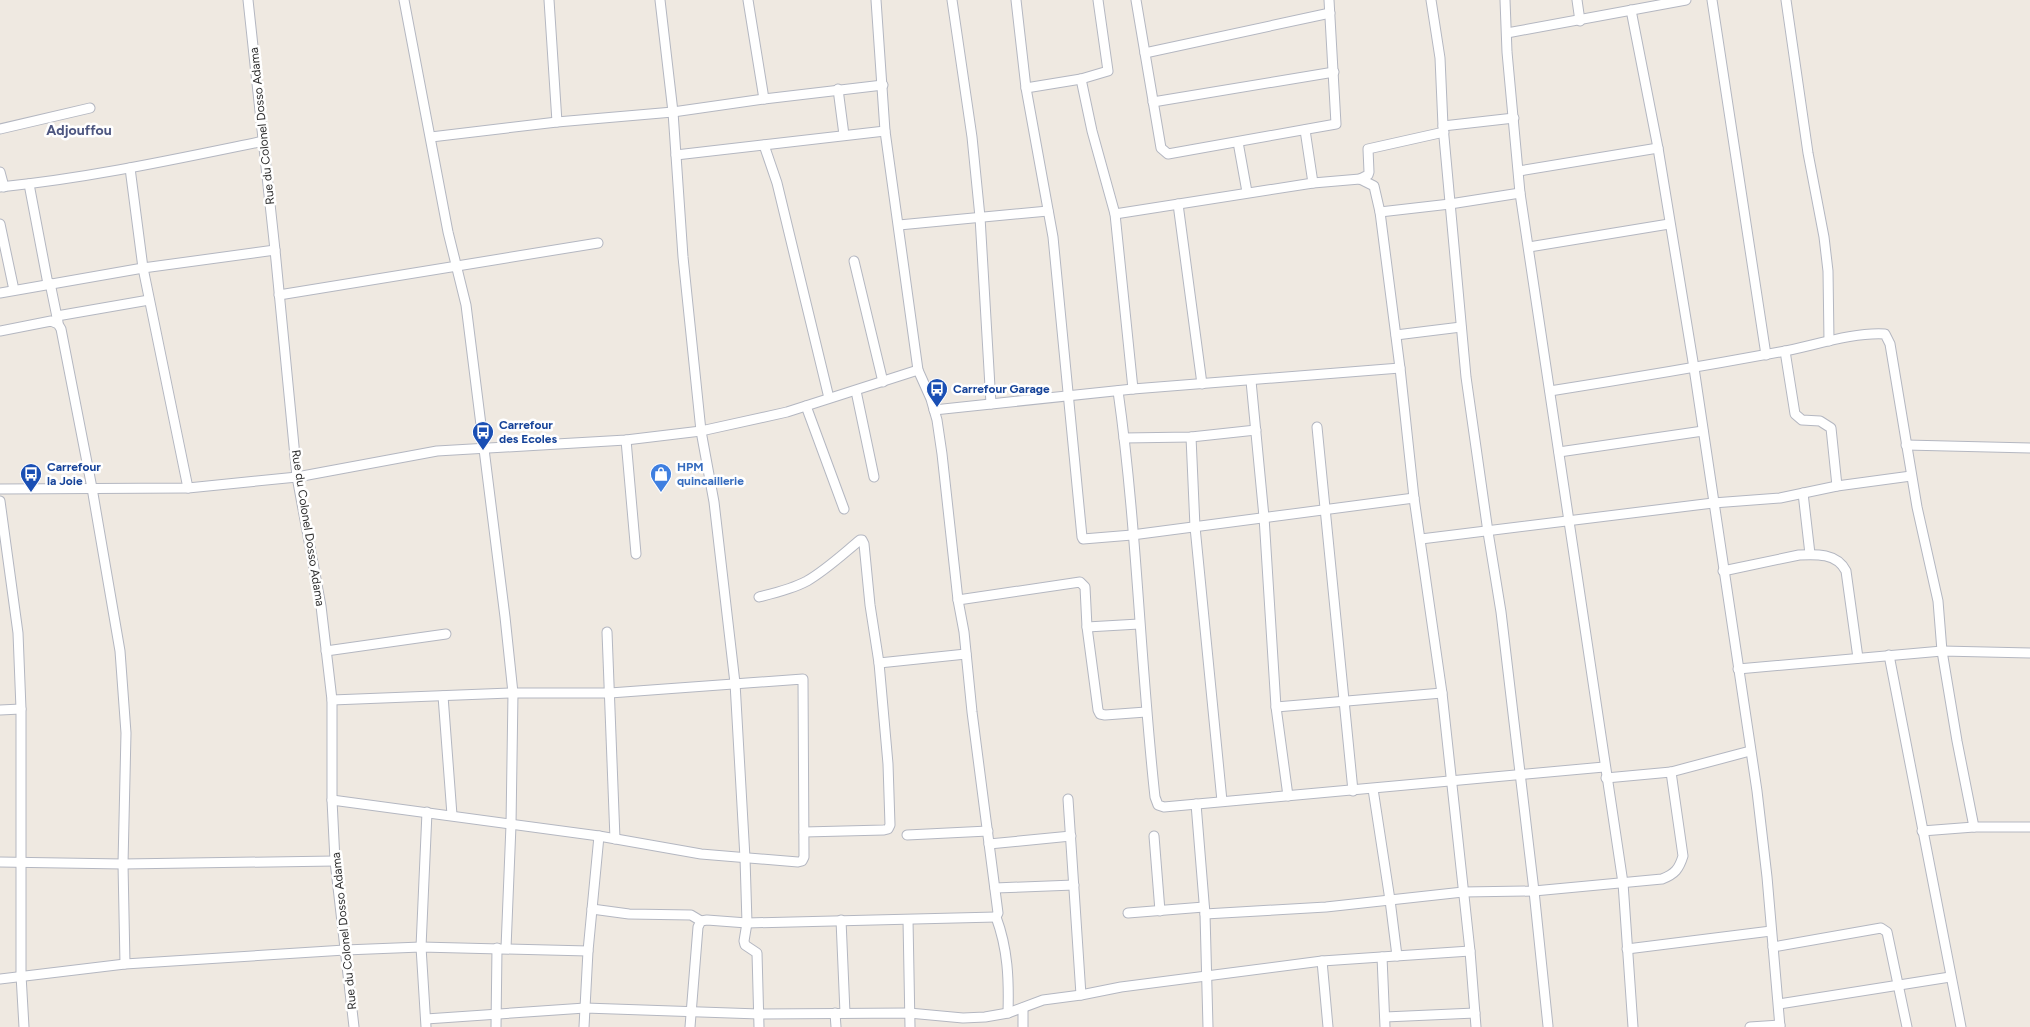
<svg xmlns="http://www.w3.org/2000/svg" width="2030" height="1027" font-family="Figtree,sans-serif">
<rect width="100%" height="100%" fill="#efe9e1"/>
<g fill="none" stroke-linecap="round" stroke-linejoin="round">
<g stroke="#b4b7c1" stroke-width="11">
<g id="minor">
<polyline points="248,0 275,250 297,477 321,606 332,700 332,800 335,861 354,1027"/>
<polyline points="404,0 448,232 466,305 505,617 513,693 511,825 506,948"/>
<polyline points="549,0 557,122"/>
<polyline points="660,0 673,112 683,257 701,431 714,502 735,683 745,858 747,923 744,941 745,945 757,953 759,1027"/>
<polyline points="748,0 764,99"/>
<path d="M 876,0 L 885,131 L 918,370 L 931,399 L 937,420 L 942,454 L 958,600 L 964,632 L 972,712 L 998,913 L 996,917 C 1008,949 1009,980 1008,1013"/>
<polyline points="952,0 972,137 980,217 991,404"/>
<polyline points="1016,0 1026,88 1053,237 1082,537 1083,539 1132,535 1414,498"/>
<polyline points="1136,0 1161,148 1168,154 1336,124 1329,0"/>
<polyline points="1431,0 1440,58 1443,126 1466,377 1488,532 1501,612 1534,891 1548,1026"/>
<polyline points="1505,0 1507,52 1520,193 1623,883 1633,1027"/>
<polyline points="1577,0 1580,21"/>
<polyline points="1712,0 1766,355"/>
<polyline points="1786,0 1808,153 1824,237 1828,271 1829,341"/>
<polyline points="1631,10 1658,148 1694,368 1757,791 1767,877 1780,1027"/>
<polyline points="1507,33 1686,0"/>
<polyline points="1145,53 1330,13"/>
<polyline points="1081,79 1092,131 1115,214 1133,389"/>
<polyline points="1026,88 1081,79 1108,71 1098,0"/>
<polyline points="838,89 844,135"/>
<polyline points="1153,102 1334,72"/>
<polyline points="1443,126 1514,118"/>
<polyline points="0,129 90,108"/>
<polyline points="1305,130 1313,183"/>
<polyline points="431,137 557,122 673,112 764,99 883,85"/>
<polyline points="1238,142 1247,192"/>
<polyline points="764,145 777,183 829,398"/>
<polyline points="676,155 885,131"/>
<polyline points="130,168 143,268 188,488"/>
<polyline points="1519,171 1658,148"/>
<polyline points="0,172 4,187"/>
<polyline points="1360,179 1368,175 1369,172 1368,149 1444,132"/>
<polyline points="29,184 48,284"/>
<path d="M 0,187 C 89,178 176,159 264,141"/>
<polyline points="1178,204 1202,384"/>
<polyline points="1380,212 1450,204 1520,193"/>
<polyline points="1115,214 1313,183 1360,179 1374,186 1380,212 1400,368 1414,498 1442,693 1470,951 1476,1027"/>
<polyline points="0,224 14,290"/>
<polyline points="899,225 1048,211"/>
<polyline points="1529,247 1669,224"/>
<polyline points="854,261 883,382"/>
<polyline points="50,283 58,322"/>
<polyline points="0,293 143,268 275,250"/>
<polyline points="279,295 598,243"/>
<polyline points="57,316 149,300"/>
<polyline points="0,331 51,321 58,324 61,329 92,488 120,651 126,733 123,864 125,964"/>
<polyline points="1396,335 1461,327"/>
<polyline points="1785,351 1795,414 1802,420 1820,421 1831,428 1837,486"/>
<polyline points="1251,381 1264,517 1276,707 1288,796"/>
<polyline points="856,391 874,477"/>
<path d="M 1118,391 C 1137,525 1140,662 1155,797 L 1158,805 L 1164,807 L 1604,767"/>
<path d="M 1550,391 C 1627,379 1704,366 1780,352 C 1813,346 1852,332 1885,334 L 1890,344 L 1917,507 L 1938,601 L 1942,651 L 1957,741 L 1974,827"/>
<polyline points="806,406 844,509"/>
<polyline points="934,410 1133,389 1400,368"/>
<polyline points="1317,427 1353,791"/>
<polyline points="1191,437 1195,527 1222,801"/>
<polyline points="1124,438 1191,437 1256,430"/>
<polyline points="626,440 636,554"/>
<polyline points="1906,445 2030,448"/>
<polyline points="1559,452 1703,431"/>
<polyline points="0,489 188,488 297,477 437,451 626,440 701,431 787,412 918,370"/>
<polyline points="1803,493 1810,554"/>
<polyline points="0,501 18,633 21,709 21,975 24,1027"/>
<polyline points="1421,539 1713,503 1780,498 1837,486 1911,476"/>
<path d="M 1723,571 L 1799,555 C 1816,554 1837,553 1846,571 L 1858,658"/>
<path d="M 759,597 C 775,593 792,589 807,581 C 826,570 843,554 860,540 L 862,540 L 864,544 L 870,605 L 879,663 L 888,764 L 890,825 L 888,829 L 884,830 L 804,832"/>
<polyline points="958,600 1080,582 1085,587 1087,627 1098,710 1100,714 1105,715 1146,712"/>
<polyline points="1087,627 1139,624"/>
<polyline points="607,632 615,839"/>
<polyline points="326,651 446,634"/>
<polyline points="1889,655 1961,1027"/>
<polyline points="879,663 966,654"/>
<polyline points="1738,669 1942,651 2030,653"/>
<polyline points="443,696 452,815"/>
<polyline points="1276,707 1442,693"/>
<polyline points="0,710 21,709"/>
<polyline points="1606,778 1671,772 1750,751"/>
<polyline points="1373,789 1390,900 1397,956"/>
<polyline points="1068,799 1081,995"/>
<polyline points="332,800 599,836 701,854 798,862 802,861 804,857 803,679 610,693 513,693 332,700"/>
<polyline points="1196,804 1205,914 1208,1027"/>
<polyline points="1922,831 1974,827 2030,827"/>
<polyline points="907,835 988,831"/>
<polyline points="1154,836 1160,911"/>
<polyline points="989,844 1071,836"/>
<polyline points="0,862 123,864 335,861"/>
<polyline points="995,888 1074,885"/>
<polyline points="592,909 629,914 691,915 701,921"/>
<polyline points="1128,913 1204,907"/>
<path d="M 1205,914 L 1326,907 L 1463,892 L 1534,891 L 1662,879 C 1675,874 1679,869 1683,856 L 1671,772"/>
<polyline points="841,920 845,1013"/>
<polyline points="908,920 910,1027"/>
<polyline points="1773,947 1881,928 1887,932 1907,1027"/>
<polyline points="1627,949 1771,931"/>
<polyline points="1382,957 1385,1027"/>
<polyline points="1322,961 1328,1027"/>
<polyline points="0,979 125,964 345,950 421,947 588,951"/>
<polyline points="1779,1004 1950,977"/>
<polyline points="1023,1008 1023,1027"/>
<polyline points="835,1013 836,1027"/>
<polyline points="1385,1017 1475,1013"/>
<polyline points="426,1019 585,1008 759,1014 909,1013 963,1018 985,1017 1008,1013 1043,1000 1081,995 1121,987 1322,961 1470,951"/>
<polyline points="426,1027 421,947 427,812"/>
<polyline points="496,1027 497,948"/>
<polyline points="584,1027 588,951 599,836"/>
<polyline points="690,1027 698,927 701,921 707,920 747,923 996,917"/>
<polyline points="1750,1027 1780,1025"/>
</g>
</g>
<use href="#minor" stroke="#fff" stroke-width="9"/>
</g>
<defs>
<g id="bus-pin" transform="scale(1.125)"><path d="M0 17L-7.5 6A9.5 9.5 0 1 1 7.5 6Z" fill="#1a4fb4" stroke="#fff"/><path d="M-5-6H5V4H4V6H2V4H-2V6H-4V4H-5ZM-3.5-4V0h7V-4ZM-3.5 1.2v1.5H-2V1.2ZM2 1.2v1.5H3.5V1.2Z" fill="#fff"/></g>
<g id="shop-pin" transform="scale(1.125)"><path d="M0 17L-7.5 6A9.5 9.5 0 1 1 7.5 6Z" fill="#3f7fe0" stroke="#fff"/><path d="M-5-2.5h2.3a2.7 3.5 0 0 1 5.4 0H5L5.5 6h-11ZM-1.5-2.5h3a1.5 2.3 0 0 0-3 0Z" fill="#fff"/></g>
</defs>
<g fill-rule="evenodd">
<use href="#bus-pin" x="937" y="389"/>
<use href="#bus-pin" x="483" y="432"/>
<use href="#bus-pin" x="31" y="474"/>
<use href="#shop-pin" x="661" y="474"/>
</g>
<g text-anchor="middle" stroke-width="5" stroke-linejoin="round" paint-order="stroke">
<g font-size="12" fill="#2e2e2e" stroke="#fff">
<text transform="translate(262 126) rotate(-96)" y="4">Rue du Colonel Dosso Adama</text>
<text transform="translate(308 528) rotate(81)" y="4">Rue du Colonel Dosso Adama</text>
<text transform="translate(344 931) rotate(-96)" y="4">Rue du Colonel Dosso Adama</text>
</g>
<g font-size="12" font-weight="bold" fill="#164399" stroke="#fff" text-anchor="start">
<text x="953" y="393">Carrefour Garage</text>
<text x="499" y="429">Carrefour<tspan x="499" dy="14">des Ecoles</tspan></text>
<text x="47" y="471">Carrefour<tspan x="47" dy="14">la Joie</tspan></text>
</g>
<g font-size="12" font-weight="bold" fill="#366cbe" stroke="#fff" text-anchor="start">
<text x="677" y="471">HPM<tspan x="677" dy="14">quincaillerie</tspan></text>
</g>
<g font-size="14" font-weight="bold" fill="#4d5680" stroke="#fff">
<text x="79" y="135">Adjouffou</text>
</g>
</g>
</svg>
